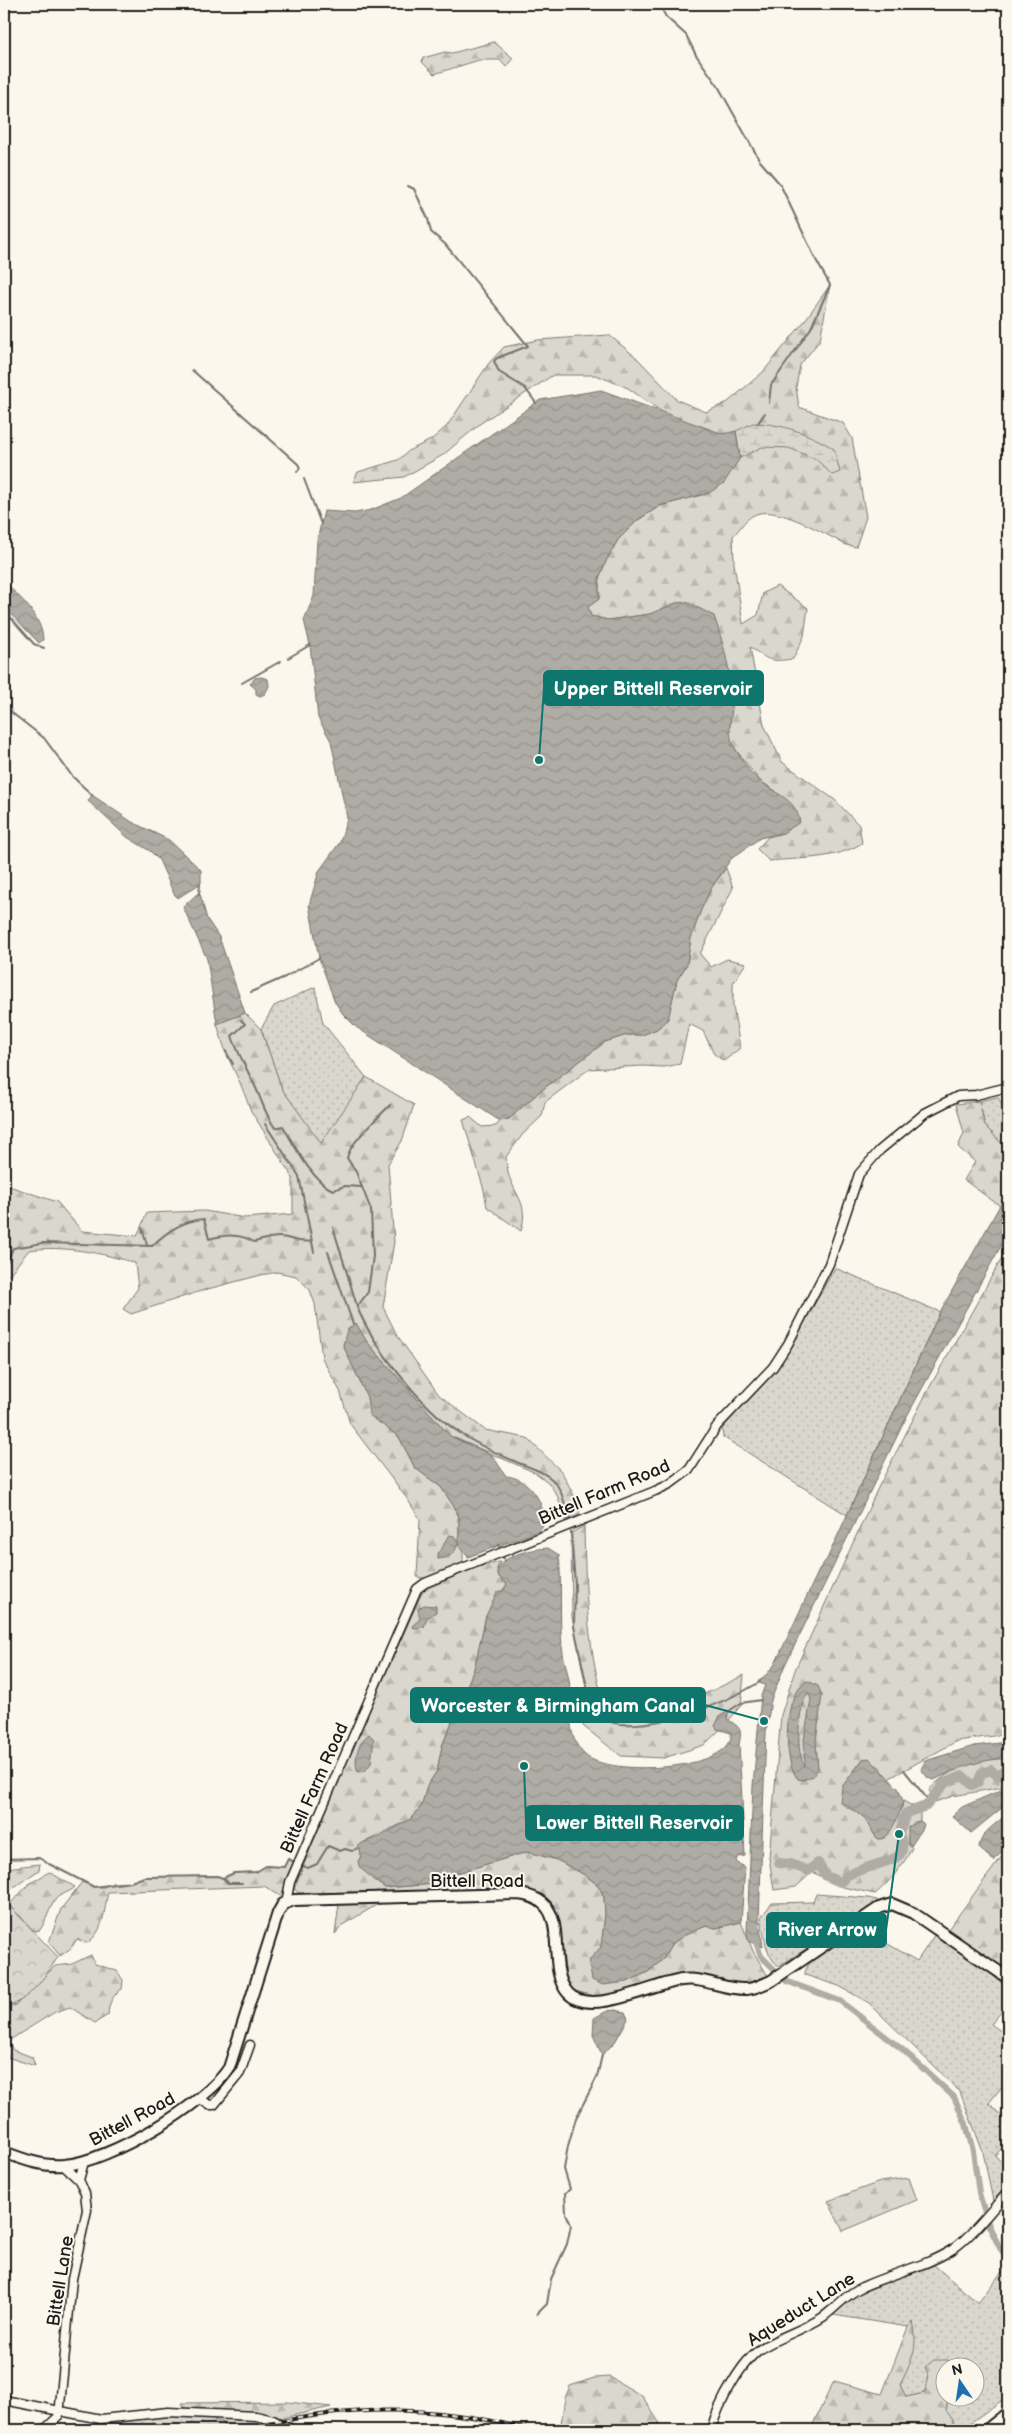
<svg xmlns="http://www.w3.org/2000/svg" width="1012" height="2434" font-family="'Balsamiq Sans',sans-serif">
<defs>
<pattern id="grass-dots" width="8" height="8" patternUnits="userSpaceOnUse" patternTransform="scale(1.25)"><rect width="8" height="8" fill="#dad7ce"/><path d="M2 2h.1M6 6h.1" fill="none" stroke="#bab8b0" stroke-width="1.8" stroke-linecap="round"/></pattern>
<pattern id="forest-firs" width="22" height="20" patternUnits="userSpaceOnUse" patternTransform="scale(1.25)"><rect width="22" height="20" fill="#dad7ce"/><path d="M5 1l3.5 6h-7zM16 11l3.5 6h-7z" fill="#bab8b0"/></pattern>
<pattern id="wetland-marsh" width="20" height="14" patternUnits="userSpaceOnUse" patternTransform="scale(1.25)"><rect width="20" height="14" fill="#dad7ce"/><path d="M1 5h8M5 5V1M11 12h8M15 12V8" fill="none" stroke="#bab8b0"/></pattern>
<pattern id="park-crowns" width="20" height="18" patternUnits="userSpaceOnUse" patternTransform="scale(1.25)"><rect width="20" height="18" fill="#dad7ce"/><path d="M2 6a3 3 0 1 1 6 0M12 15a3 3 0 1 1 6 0" fill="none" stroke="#bab8b0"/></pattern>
<pattern id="water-waves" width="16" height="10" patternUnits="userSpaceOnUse" patternTransform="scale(1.25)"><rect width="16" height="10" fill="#afaca5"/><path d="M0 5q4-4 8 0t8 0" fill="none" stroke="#96938d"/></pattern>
</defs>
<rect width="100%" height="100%" fill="#fbf7ec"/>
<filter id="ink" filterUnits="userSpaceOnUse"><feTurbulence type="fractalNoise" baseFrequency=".02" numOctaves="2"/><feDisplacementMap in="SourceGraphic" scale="10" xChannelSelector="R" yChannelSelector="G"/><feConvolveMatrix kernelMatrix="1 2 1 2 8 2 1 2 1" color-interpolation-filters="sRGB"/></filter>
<g filter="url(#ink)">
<g fill="url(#grass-dots)" stroke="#7b7a75">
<polygon points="315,987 323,1023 366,1077 322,1146 282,1089 261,1029 274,1006"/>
<polygon points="998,1097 1008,1117 1008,1150 985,1126 979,1101"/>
<polygon points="835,1268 940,1312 847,1515 723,1437 722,1429 784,1358"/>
<path d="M 816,1894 L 868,1898 L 877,1900 L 877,1904 L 779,1966 C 766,1958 763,1932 761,1917 L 772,1903 L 813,1902 Z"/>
<path d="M 861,1928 L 917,1961 L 935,1934 L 960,1949 L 1008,1988 C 1008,2004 1002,2012 991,2024 L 1002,2032 L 1008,2025 L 1008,2079 L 989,2103 L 1008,2123 L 1008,2142 L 995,2155 L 1008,2170 L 1008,2186 L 993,2201 L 983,2152 L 960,2092 L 869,2003 L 839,1986 L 805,1975 C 803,1958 848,1937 861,1928 Z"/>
<polygon points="934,2265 978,2303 1004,2269 1008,2274 1008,2396 960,2430 954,2430 953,2419 946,2411 948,2397 974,2396 974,2366 949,2366 948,2360 928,2374 925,2393 906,2397 900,2385 908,2368 913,2322 908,2327 833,2315 856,2294"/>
<polygon points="172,2415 214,2416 223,2422 225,2430 86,2430 84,2426"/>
</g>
<g fill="url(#forest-firs)" stroke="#7b7a75">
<polygon points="494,42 513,58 506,67 500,60 479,60 434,74 422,62 423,58 445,52 452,53"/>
<path d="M 830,285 L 820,340 L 800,365 L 796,387 L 799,407 L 843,423 L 852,438 L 866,517 L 856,547 L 846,545 C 825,534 773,502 752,516 C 745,520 739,530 733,536 L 734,563 L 743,624 L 758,615 L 763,593 L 777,586 L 808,608 L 804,636 L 793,659 C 768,662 770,661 750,647 L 764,725 L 782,762 L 835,800 L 859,825 L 862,843 C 836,860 799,858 769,861 L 757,849 L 768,837 L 783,833 L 776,791 L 760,781 L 736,750 L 729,736 L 732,696 L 728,668 L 676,603 L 650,614 L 608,620 L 590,616 L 588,607 L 599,599 L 599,578 L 607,559 L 618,540 L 638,520 L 660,506 L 709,493 L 723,434 L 665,414 L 628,388 L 596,375 L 553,375 L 481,423 L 443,455 L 404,477 L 353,482 L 358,472 L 398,460 L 410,450 L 431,440 L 447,426 L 489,363 L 504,347 L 538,340 L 609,335 L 637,358 L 677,400 L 706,412 L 728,402 L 763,372 L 803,323 Z"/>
<path d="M 726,868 L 733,888 L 700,954 L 711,967 L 727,959 L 746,963 L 733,983 L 733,1006 L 740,1048 L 724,1061 L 714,1054 L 703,1031 L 689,1024 L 680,1064 L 664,1067 L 642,1066 L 589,1069 L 545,1102 L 542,1116 L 523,1134 L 506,1157 C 507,1162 507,1168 508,1173 C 516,1198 529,1203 521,1231 L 487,1207 L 484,1190 L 463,1120 L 470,1117 L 482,1127 L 496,1126 L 500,1121 L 509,1119 L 539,1092 L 605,1042 L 627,1035 L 642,1035 L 657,1029 L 668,1019 L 677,980 L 687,964 L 691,938 L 701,910 L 712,887 Z"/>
<path d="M 245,1013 L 261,1029 L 282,1089 L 321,1143 L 366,1077 L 414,1105 L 402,1141 L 388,1164 L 394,1242 L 383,1307 L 397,1335 L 439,1395 L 485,1430 L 527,1438 L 562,1472 L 580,1508 L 579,1515 L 565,1521 L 558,1497 L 549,1483 L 536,1473 L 450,1436 L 367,1342 L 355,1323 L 343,1345 L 367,1397 L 370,1415 L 399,1437 L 415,1468 L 441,1487 L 455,1508 L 459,1517 L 459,1546 L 463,1552 L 463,1564 L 428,1579 L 417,1577 L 420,1519 L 408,1500 L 350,1424 L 340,1391 L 322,1358 L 315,1304 L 310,1290 L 296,1276 L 277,1272 L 261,1275 L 204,1290 L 131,1314 L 123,1309 L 138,1288 L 135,1263 C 102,1253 63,1245 29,1250 L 4,1281 L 4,1156 L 6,1185 L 57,1202 L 82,1231 L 137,1236 L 147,1213 L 205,1211 L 245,1218 L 293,1214 L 293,1178 L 251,1111 L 241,1085 L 226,1053 L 217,1024 Z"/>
<polygon points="979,1101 985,1126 1008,1150 1008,1191 1000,1206 964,1180 975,1162 958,1147 964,1133 956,1104"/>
<path d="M 1008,1247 L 1008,1734 L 957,1741 L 888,1779 L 880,1767 L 863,1759 L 842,1787 L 902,1808 L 903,1801 L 920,1810 L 920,1821 L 914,1822 C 909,1832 904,1839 912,1848 C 904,1864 889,1883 875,1894 L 843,1887 L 812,1872 L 796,1887 L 774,1890 L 769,1858 L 781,1715 L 795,1670 L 878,1488 L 927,1392 Z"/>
<path d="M 584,1526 C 585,1585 587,1644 603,1701 C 651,1723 700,1697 744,1675 L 741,1705 L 726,1724 L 704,1745 L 664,1758 L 621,1756 L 583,1726 L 586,1687 L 572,1617 L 571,1533 Z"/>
<path d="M 500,1562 L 497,1569 L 499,1577 L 507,1584 L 486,1616 L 474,1669 L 442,1746 L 437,1771 L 427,1786 L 422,1807 L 409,1820 L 361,1844 L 361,1856 L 358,1862 L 373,1880 L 385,1888 L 434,1884 L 450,1875 L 527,1852 L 557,1860 L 583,1874 L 598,1885 L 604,1897 L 605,1914 L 601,1947 L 593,1956 L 627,1982 L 648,1972 L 663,1959 L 673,1943 L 685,1935 L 706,1926 L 716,1928 L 741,1922 L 753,1951 L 768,1976 L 752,1985 L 695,1976 L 620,1993 L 594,1996 L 572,1990 L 567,1982 C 563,1961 561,1909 543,1897 C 537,1893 525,1892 517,1890 L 299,1893 L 294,1889 L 340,1776 L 423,1590 L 477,1567 Z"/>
<path d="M 1008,1758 L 1008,1786 L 953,1796 L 935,1802 L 929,1790 C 953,1765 974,1760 1008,1758 Z"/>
<polygon points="1008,1848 1008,1976 946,1932"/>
<path d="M 288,1859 L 295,1862 L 282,1897 L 264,1886 L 108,1892 C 104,1911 104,1932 87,1943 L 77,1939 L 71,1948 L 60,1956 L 49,1942 L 61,1909 L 82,1882 L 94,1887 L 104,1887 L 112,1883 L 131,1882 L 144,1877 L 217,1876 L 223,1878 L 234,1873 L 256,1872 L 266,1866 L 284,1867 Z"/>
<polygon points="40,1864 39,1870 7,1892 11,1879 6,1868"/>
<path d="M 49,1872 L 75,1887 C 68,1894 60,1893 55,1900 C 50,1907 46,1921 40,1930 L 34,1931 L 9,1905 L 29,1884 Z"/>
<polygon points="380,1903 344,1924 335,1934 339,1904"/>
<path d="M 91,1955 L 95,1964 L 117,1971 L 123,1980 L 122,1989 C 112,1996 109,2002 108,2015 L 95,2023 L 70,2007 L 55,2012 L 8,2041 L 13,2050 L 32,2057 L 35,2066 L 4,2056 L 4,2008 L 16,2005 L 55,1966 L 72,1964 Z"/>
<polygon points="909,2178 917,2200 843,2231 828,2201 880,2182"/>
<path d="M 913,2322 C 919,2347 911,2363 900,2385 L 906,2397 L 925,2393 L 928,2374 L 925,2367 L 934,2360 L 948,2360 L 949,2366 L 944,2366 L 944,2396 L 948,2397 L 946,2411 L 953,2419 L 954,2430 L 810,2430 L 834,2381 L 882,2394 L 908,2327 Z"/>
<polygon points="610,2377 642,2396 659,2422 657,2430 560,2430 565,2398 570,2386 594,2378"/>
<polygon points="288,2402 331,2407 282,2418 185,2409 182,2403"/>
<polygon points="214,2416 259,2419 259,2421 225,2430 223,2422 215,2421"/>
</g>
<path fill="url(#wetland-marsh)" stroke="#7b7a75" d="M 753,423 C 780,423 811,434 834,449 L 840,472 L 832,475 L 816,459 L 789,448 L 762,447 L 740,458 L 736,431 Z"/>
<path fill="url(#park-crowns)" stroke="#7b7a75" d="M 4,1900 L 58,1957 C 45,1977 28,2002 4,2008 Z"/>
<g fill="url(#water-waves)" stroke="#74726e" fill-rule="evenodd">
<path d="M 601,390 L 723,434 L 736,431 L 740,458 L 724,483 L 709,493 L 660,506 L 638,520 L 618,540 L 607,559 L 599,578 L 599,599 L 588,607 L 591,616 L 608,620 L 650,614 L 676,603 L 687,602 L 714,616 C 723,642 730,668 732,695 C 734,716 724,730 736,750 C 742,760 750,773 759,780 C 777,796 795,797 800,822 L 783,833 L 760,838 L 731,859 L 712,887 L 701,910 L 691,938 L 687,964 L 677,980 L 668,1019 L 657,1029 L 642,1035 L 627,1035 L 605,1042 L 539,1092 L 509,1119 L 500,1121 L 356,1027 L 343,1014 L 335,1002 L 319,958 L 309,905 L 319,871 L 340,842 L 347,818 L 331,741 L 318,718 L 310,645 L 304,620 L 314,596 L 317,540 L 324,511 L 355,513 L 371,510 L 401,498 L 540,400 Z"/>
<path d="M 4,582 C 20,597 42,616 43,640 L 39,643 L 4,607 Z"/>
<polygon points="261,677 268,679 269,686 265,694 260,696 256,694 256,689 250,684 255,678"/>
<polygon points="92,795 132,822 169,840 201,870 201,883 178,898 174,894 159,860 150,851 127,837 88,801"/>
<polygon points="198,893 200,894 207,919 219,937 245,1013 217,1024 207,959 183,907"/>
<polygon points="1008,1191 1008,1233 907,1416 784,1667 771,1700 766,1732 759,1920 763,1947 748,1941 747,1931 753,1786 761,1696 765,1685 757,1682 767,1674 775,1664 820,1568 827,1559 940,1312"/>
<path d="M 356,1323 L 367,1342 L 450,1436 L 492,1455 L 506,1476 C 529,1478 543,1500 545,1522 L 539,1531 L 468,1557 L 459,1546 L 459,1517 L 455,1508 L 441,1487 L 415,1468 L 399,1437 L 369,1415 L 367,1397 L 343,1345 L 347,1330 Z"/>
<path d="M 450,1535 L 454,1536 L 458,1542 C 456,1554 449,1558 438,1559 L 437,1553 C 445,1549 443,1540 450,1535 Z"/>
<path d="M 548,1548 L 559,1555 C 562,1586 559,1616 562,1646 C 563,1660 569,1673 570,1687 C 572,1711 565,1736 585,1755 C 608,1777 736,1771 731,1733 L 717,1729 L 715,1726 L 720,1716 L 729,1711 L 727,1719 C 739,1727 743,1728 739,1744 L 745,1856 L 738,1857 L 736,1860 L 737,1863 L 745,1867 L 741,1922 L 716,1928 L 706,1926 L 685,1935 L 673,1943 L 663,1959 L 648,1972 L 627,1982 L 603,1985 L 592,1980 L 589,1964 L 590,1959 L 601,1947 L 605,1914 L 604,1897 L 598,1885 L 583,1874 L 557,1860 L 527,1852 L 450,1875 L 434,1884 L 385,1888 L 360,1868 L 358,1862 L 361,1856 L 360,1848 L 352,1851 L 364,1842 L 379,1837 L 409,1820 L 421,1807 L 427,1786 L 437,1771 L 442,1746 L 474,1669 L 486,1616 L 497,1592 L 504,1590 L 507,1584 L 499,1577 L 497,1569 C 505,1554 533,1549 548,1548 Z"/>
<polygon points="424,1605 436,1606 436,1612 427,1618 424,1627 414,1628 412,1626 420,1619 418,1609"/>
<path d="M 808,1681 L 818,1686 L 822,1695 L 816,1742 L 818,1769 L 813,1776 L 803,1780 L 798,1779 C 782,1762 783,1688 808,1681 ZM 808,1693 L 811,1699 L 804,1740 L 805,1766 C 795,1755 798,1704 808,1693 Z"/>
<path d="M 369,1734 L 374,1739 L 371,1763 L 365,1771 L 358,1772 C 353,1759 358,1742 369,1734 Z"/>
<path d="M 1008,1742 L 1008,1758 C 979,1760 960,1767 934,1780 L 928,1778 L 921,1769 L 925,1761 L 974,1746 Z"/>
<path d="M 869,1758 L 898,1788 L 903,1801 C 902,1808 887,1849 876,1837 C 872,1833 870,1824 866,1820 C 861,1813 848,1809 840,1802 L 842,1787 L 863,1759 Z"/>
<polygon points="1008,1787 1008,1803 971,1833 952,1816 962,1807"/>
<path d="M 1008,1813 L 1008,1844 L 994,1861 L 979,1848 C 980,1832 998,1823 1008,1813 Z"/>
<polygon points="920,1821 924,1824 923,1828 911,1846 908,1844 908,1827"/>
<polygon points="615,2010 625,2012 628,2019 615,2042 602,2055 593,2035 594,2018 607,2011"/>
</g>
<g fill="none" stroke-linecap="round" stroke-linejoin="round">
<g stroke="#74726e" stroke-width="2">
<polyline points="659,4 666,17 686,35 696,55 718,86 760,161 780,184 816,260 830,285 811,328 771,385 769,403"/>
<polyline points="408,186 414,189 428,219 431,232 445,244 528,346 497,358 494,361 499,372 525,388 536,403"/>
<polyline points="192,370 298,464 300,468 297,472"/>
<polyline points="758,423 765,413"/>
<polyline points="304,479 321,524"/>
<polyline points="4,610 34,644 44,648"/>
<polyline points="288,658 310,645"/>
<polyline points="242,683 281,661"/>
<polyline points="11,710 12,713 44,738 72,776 92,795"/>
<polyline points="199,894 200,884"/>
<polyline points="251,992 285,977 319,958"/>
<path d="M 241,1020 L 245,1024 L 232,1036 C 238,1054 247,1069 255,1086 C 262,1101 265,1114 275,1128 L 283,1126 C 294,1145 313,1182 333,1190 L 345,1186 L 362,1187"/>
<polyline points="225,1050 233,1064"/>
<path d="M 390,1105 C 378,1118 350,1142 347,1158 L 356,1172 L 371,1210 L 373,1256 L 368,1292 L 357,1307 C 374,1348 422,1408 460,1433 C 476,1444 496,1453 514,1461 C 529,1468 547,1471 557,1485 C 564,1495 566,1509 569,1521"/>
<polyline points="265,1124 299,1176 314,1252"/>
<polyline points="333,1227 357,1306"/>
<polyline points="142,1228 147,1245"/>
<polyline points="328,1252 353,1324"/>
<path d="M 4,1269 L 13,1248 L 43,1243 L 152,1246 C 166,1232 183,1220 204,1219 L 209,1239 C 225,1234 240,1233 254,1242 C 263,1240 270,1237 279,1237 C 290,1237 298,1244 312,1241"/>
<path d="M 571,1532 L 575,1584 L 574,1626 L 592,1711 C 601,1718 610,1723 620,1724 C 665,1727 723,1704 760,1682"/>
<polyline points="499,1545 500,1548"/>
<polyline points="503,1557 505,1561"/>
<polyline points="729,1711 741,1703 761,1700"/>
<polyline points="904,1770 929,1801"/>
<polyline points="4,1859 39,1858 47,1863"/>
<polyline points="49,1864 94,1887 131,1882 144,1877 217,1876 223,1878 234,1873 256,1872 266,1866 284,1867 288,1859 295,1862"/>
<polyline points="303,1866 308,1868 317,1864 328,1846 340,1851 345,1849 352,1851"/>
<polyline points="223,1878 228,1883 242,1883"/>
<polyline points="537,2314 547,2304 551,2279 567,2244 571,2225 566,2213 565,2194 570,2189 564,2169 568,2146 576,2118 597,2077 602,2055"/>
</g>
<polyline stroke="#afaca5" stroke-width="6" points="754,1937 761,1956 786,1981 840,2001 903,2050 954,2097 966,2124 973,2151 979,2193 989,2226 1000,2248 1008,2259"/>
<path stroke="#afaca5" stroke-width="10" d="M 779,1863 L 791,1864 L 808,1871 L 818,1863 L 826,1876 L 840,1882 L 843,1881 L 845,1876 C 855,1872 865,1868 875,1865 C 893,1859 910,1858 899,1834 L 906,1813 L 926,1806 L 945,1783 L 963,1776 L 972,1785 L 978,1782 L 982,1773 L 991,1770 L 998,1776 L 1008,1768"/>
<g stroke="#1c1c1c" stroke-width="11">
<g id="minor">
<polyline points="286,1903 290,1882 417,1589 425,1583 655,1491 670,1484 689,1470 717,1426 773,1367 788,1344 829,1264 859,1174 880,1150 925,1113 958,1096 976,1095 1008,1087"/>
<polyline points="201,2099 209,2105 214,2105 240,2073 250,2045"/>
<polyline points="79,2180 84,2162"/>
<polyline points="4,2400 101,2419 168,2412 256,2416 273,2420 293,2430"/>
<polyline points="44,2430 59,2416 72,2279 87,2210 85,2193 79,2180 63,2165"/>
<path d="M 711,2430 C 718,2405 742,2358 765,2346 C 784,2335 805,2329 823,2317 C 837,2307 846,2294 862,2287 C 892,2273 925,2267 953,2249 C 974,2234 991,2210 1008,2192"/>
</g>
</g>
<g stroke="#1c1c1c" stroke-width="14">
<path id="major" d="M 4,2152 C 22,2159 43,2167 64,2165 C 108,2162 205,2105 229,2068 L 278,1913 L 283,1904 L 294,1900 L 518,1894 C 577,1900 542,1963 568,1993 C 590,2018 656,1983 682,1980 C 704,1977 724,1990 746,1989 C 755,1989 763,1984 771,1981 L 879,1908 L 892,1904 L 913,1913 L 1008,1978"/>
</g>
<g stroke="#1c1c1c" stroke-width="15">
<polyline id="highway" points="987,2430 1008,2413"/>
</g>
<use href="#minor" stroke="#fbf7ec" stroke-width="8"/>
<use href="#major" stroke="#fbf7ec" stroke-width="10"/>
<use href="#highway" stroke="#fbf7ec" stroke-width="11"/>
<g stroke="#1c1c1c" stroke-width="4">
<path id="rail" d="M 243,2430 C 338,2405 435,2403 530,2430"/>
</g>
<use href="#rail" stroke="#fbf7ec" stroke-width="2" stroke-dasharray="5.5" stroke-linecap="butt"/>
</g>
</g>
<g text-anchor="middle" stroke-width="4" stroke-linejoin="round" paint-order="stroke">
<g font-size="18" fill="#1c1c1c" stroke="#fbf7ec">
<text transform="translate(604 1492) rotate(-23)" y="6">Bittell Farm Road</text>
<text transform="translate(314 1788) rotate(-66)" y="6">Bittell Farm Road</text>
<text x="477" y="1887">Bittell Road</text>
<text transform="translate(132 2119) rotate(-28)" y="6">Bittell Road</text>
<text transform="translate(60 2281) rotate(-81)" y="6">Bittell Lane</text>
<text transform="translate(801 2309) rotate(-32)" y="6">Aqueduct Lane</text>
</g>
</g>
<path fill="none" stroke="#0f766e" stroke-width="2" d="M539 760L544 688M764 1721L705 1705M524 1766L526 1823M899 1834L886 1930"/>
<g fill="#0f766e" stroke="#fbf7ec" stroke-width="2">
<circle cx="539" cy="760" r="5"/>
<circle cx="764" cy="1721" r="5"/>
<circle cx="524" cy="1766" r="5"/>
<circle cx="899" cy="1834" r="5"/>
</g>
<g fill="#0f766e" stroke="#0f766e" stroke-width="2">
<rect x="544" y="671" width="219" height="34" rx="5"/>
<rect x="411" y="1688" width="294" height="34" rx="5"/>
<rect x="526" y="1806" width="217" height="34" rx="5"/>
<rect x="767" y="1913" width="119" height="34" rx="5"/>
</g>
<g font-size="19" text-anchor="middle" font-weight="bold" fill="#fff">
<text x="653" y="695">Upper Bittell Reservoir</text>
<text x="558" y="1712">Worcester &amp; Birmingham Canal</text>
<text x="634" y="1829">Lower Bittell Reservoir</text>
<text x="827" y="1936">River Arrow</text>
</g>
<rect width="1012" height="2434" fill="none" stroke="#fbf7ec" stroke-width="20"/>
<rect x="10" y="10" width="992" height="2414" fill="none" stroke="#1c1c1c" stroke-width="2" filter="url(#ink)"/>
<g transform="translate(960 2382) rotate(347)"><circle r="24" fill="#fbf7ec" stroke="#a29f99"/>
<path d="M0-4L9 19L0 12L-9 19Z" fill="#1f6fb2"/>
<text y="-8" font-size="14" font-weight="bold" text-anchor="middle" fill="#1c1c1c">N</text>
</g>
</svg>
